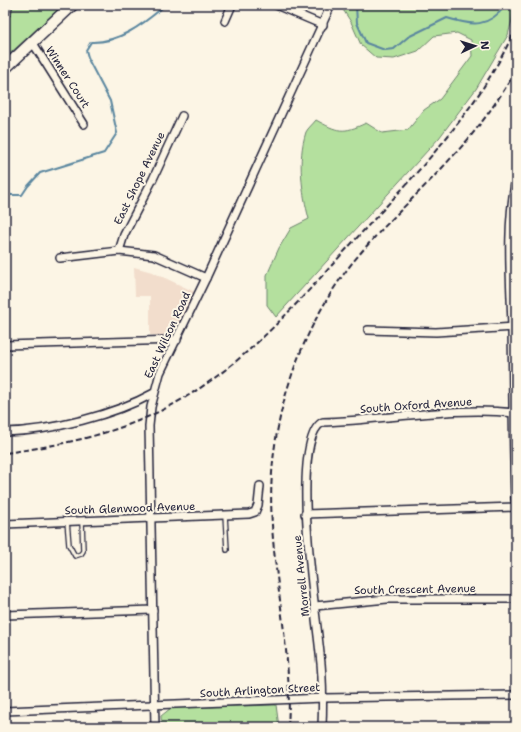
<svg xmlns="http://www.w3.org/2000/svg" width="521" height="732" font-family="'Shantell Sans',sans-serif">
<rect width="100%" height="100%" fill="#fcf5e5"/>
<filter id="ink" filterUnits="userSpaceOnUse"><feTurbulence type="fractalNoise" baseFrequency=".025" numOctaves="2"/><feDisplacementMap in="SourceGraphic" scale="8" xChannelSelector="R" yChannelSelector="G"/><feConvolveMatrix kernelMatrix="1 2 1 2 8 2 1 2 1" color-interpolation-filters="sRGB"/></filter>
<g filter="url(#ink)">
<polygon fill="#f2ddcc" points="134,267 152,272 195,292 178,326 171,332 163,336 150,335 150,296 135,296"/>
<g fill="#b4e09e" stroke="#6b816c">
<polygon points="5,5 63,5 5,58"/>
<path d="M 340,5 L 516,5 L 508,35 L 476,89 L 439,138 L 276,317 L 267,305 L 267,275 L 279,248 L 291,228 L 309,219 C 302,192 297,160 306,132 C 308,128 313,124 316,120 C 338,132 343,134 366,123 L 382,133 L 408,130 L 424,110 L 440,99 L 472,56 L 471,40 L 457,33 L 434,36 L 418,51 L 394,59 L 376,58 L 361,45 L 351,22 Z"/>
<polygon points="276,705 279,727 162,727 161,716 171,708"/>
</g>
<g fill="none" stroke-linecap="round" stroke-linejoin="round">
<g stroke="#5a869f" stroke-width="2">
<path d="M 356,5 L 357,23 L 366,43 L 385,50 L 394,49 L 408,37 L 447,18 C 473,26 488,28 506,5"/>
<path d="M 5,192 L 11,195 L 22,195 L 28,186 L 40,173 L 104,153 L 117,133 L 110,101 L 89,61 L 86,50 L 91,42 C 118,43 142,25 162,8 L 163,5"/>
</g>
<g stroke="#22223b" stroke-width="6">
<g id="service">
<polyline points="5,15 9,13 10,5"/>
<polyline points="225,515 227,550"/>
<polyline points="67,521 69,545 75,556 81,554 83,551 82,521"/>
</g>
</g>
<g stroke="#22223b" stroke-width="10">
<g id="minor">
<polyline points="276,5 323,25"/>
<polyline points="225,21 232,5"/>
<polyline points="33,43 84,124"/>
<polyline points="119,251 124,235 153,179 182,116"/>
<polyline points="60,258 119,251 154,255 206,278"/>
<polyline points="368,330 436,332 516,327"/>
<polyline points="5,345 177,340"/>
<path d="M 5,432 C 51,431 114,415 154,393"/>
<polyline points="305,514 516,507"/>
<polyline points="5,524 249,514 255,512 258,505 260,486"/>
<polyline points="315,606 387,599 516,599"/>
<polyline points="5,615 153,610"/>
<polyline points="5,711 324,698 516,695"/>
<polyline points="155,727 149,426 151,407 160,373 206,278 331,5"/>
<path d="M 322,727 C 323,702 323,678 320,654 C 317,618 288,438 323,422 C 388,420 451,406 516,413"/>
</g>
</g>
<g stroke="#22223b" stroke-width="12">
<path id="tertiary" d="M 516,184 C 507,232 512,281 513,329 C 514,385 514,442 516,499"/>
</g>
<g stroke="#22223b" stroke-width="14">
<polyline id="primary" points="5,68 72,5"/>
</g>
<use href="#service" stroke="#fcf5e5" stroke-width="3.5"/>
<use href="#minor" stroke="#fcf5e5" stroke-width="7"/>
<use href="#tertiary" stroke="#fcf5e5" stroke-width="9"/>
<use href="#primary" stroke="#fcf5e5" stroke-width="11"/>
<g stroke="#22223b" stroke-width="2" stroke-dasharray="6 3" stroke-linecap="butt">
<path d="M 5,453 C 62,445 117,434 168,407 C 243,368 297,303 353,242 C 414,176 480,110 516,27"/>
<path d="M 288,727 C 294,642 266,558 272,473 C 277,398 306,321 353,262 C 383,225 420,193 452,157 C 477,131 497,102 516,71"/>
</g>
</g>
</g>
<g text-anchor="middle" stroke-width="4" stroke-linejoin="round" paint-order="stroke">
<g font-size="11" fill="#22223b" stroke="#fcf5e5">
<text transform="translate(68 77) rotate(57)" y="4">Winner Court</text>
<text transform="translate(139 178) rotate(-64)" y="4">East Shope Avenue</text>
<text transform="translate(167 335) rotate(-65)" y="4">East Wilson Road</text>
<text transform="translate(416 405) rotate(-4)" y="4">South Oxford Avenue</text>
<text transform="translate(130 508) rotate(-2)" y="4">South Glenwood Avenue</text>
<text transform="translate(301 576) rotate(-96)" y="4">Morrell Avenue</text>
<text transform="translate(415 589) rotate(-1)" y="4">South Crescent Avenue</text>
<text transform="translate(260 690) rotate(-3)" y="4">South Arlington Street</text>
</g>
</g>
<rect width="521" height="732" fill="none" stroke="#fcf5e5" stroke-width="20"/>
<rect x="10" y="10" width="501" height="712" fill="none" stroke="#22223b" stroke-width="1.5" filter="url(#ink)"/>
<g transform="translate(475 46) rotate(86)" stroke="#fcf5e5" stroke-width="3" paint-order="stroke">
<path d="M0-3L7 15L0 10L-7 15Z" fill="#22223b"/>
<text y="-6" font-size="11" font-weight="bold" text-anchor="middle" fill="#22223b">N</text>
</g>
</svg>
